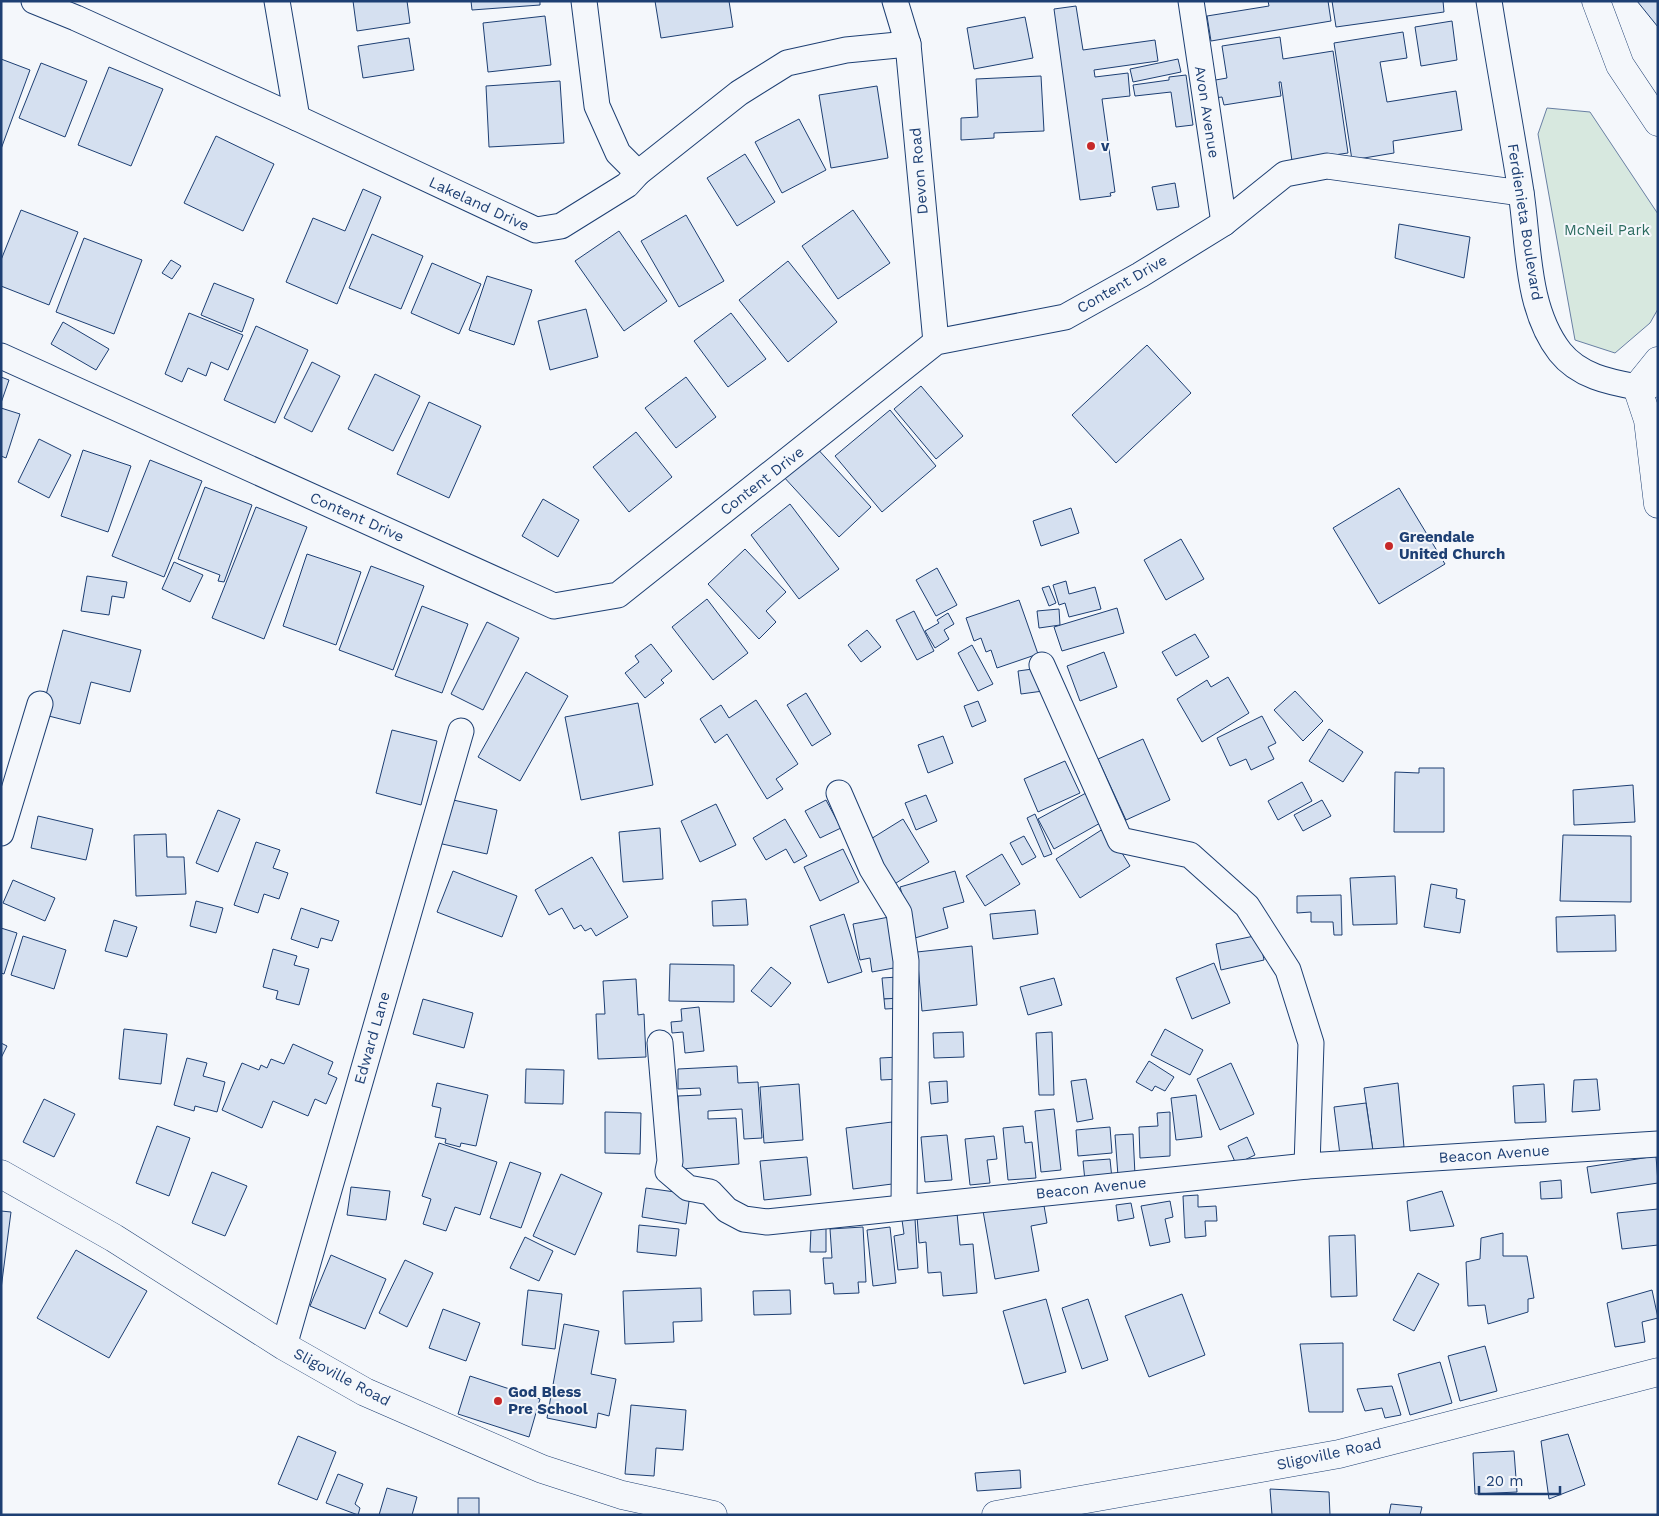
<svg xmlns="http://www.w3.org/2000/svg" width="1659" height="1516" font-family="'Work Sans',sans-serif">
<rect width="100%" height="100%" fill="#f4f7fb"/>
<polygon fill="#d7e8df" stroke="#687fa3" points="1547,108 1590,112 1658,214 1658,309 1650,323 1615,353 1575,340 1538,134"/>
<g fill="#d5e0f0" stroke="#1d3f73">
<polygon points="353,1 407,1 410,23 357,31"/>
<polygon points="471,1 540,1 540,5 472,10"/>
<polygon points="655,1 729,1 733,27 661,38"/>
<polygon points="1268,1 1328,1 1331,21 1211,41 1207,16 1269,6"/>
<polygon points="1332,1 1443,1 1444,12 1336,27"/>
<polygon points="1637,1 1658,1 1658,27"/>
<polygon points="1076,6 1083,50 1155,40 1158,61 1094,70 1095,77 1128,73 1130,96 1102,99 1115,192 1110,193 1111,196 1080,200 1054,9"/>
<polygon points="545,16 551,65 488,72 483,23"/>
<polygon points="1025,17 1033,58 974,69 967,28"/>
<polygon points="1452,21 1457,60 1421,66 1415,27"/>
<polygon points="1403,32 1407,58 1380,62 1387,102 1456,91 1462,130 1393,141 1394,153 1352,160 1334,43"/>
<polygon points="1280,37 1283,59 1333,51 1348,153 1292,161 1281,82 1279,82 1281,96 1224,105 1222,97 1207,99 1204,82 1227,78 1222,46"/>
<polygon points="409,38 414,70 363,78 358,46"/>
<polygon points="1,59 30,70 1,149"/>
<polygon points="1178,59 1181,72 1133,82 1130,69"/>
<polygon points="41,63 87,81 65,137 19,118"/>
<polygon points="109,67 163,89 131,166 78,145"/>
<polygon points="1186,75 1193,125 1176,127 1171,92 1135,96 1133,85 1169,80 1169,77"/>
<polygon points="1041,76 1044,131 994,133 994,138 961,140 961,118 978,117 976,79"/>
<polygon points="560,81 564,143 489,147 486,86"/>
<polygon points="877,86 888,158 831,168 819,95"/>
<polygon points="799,119 826,170 782,193 755,142"/>
<polygon points="216,136 274,164 243,231 184,203"/>
<polygon points="745,154 775,202 737,226 707,178"/>
<polygon points="1175,183 1179,207 1157,210 1152,187"/>
<polygon points="363,189 381,197 337,304 286,282 313,218 345,231"/>
<polygon points="21,210 78,232 49,305 1,286 1,260"/>
<polygon points="853,210 890,263 838,299 802,246"/>
<polygon points="686,215 724,281 679,307 641,241"/>
<polygon points="1399,224 1470,237 1464,278 1395,258"/>
<polygon points="619,231 667,301 624,331 575,261"/>
<polygon points="372,234 423,256 401,309 349,288"/>
<polygon points="84,238 142,260 114,334 56,312"/>
<polygon points="171,260 181,266 172,279 162,273"/>
<polygon points="788,261 837,322 788,362 739,300"/>
<polygon points="432,263 481,284 459,334 411,313"/>
<polygon points="487,276 532,290 514,345 469,330"/>
<polygon points="214,283 254,299 242,332 201,315"/>
<polygon points="586,309 598,357 550,370 538,321"/>
<polygon points="189,313 243,335 228,370 211,362 206,376 188,368 182,382 165,374"/>
<polygon points="731,313 766,359 728,387 694,341"/>
<polygon points="63,322 109,349 96,370 51,344"/>
<polygon points="256,326 308,350 275,423 224,400"/>
<polygon points="1147,345 1191,393 1116,463 1072,415"/>
<polygon points="312,362 340,376 312,432 284,418"/>
<polygon points="375,374 420,396 393,451 348,429"/>
<polygon points="1,377 9,380 1,403"/>
<polygon points="686,377 716,417 676,448 645,408"/>
<polygon points="921,386 963,436 936,459 894,409"/>
<polygon points="429,402 481,426 449,498 397,474"/>
<polygon points="1,408 20,414 6,458 1,456"/>
<polygon points="890,410 936,466 882,512 835,456"/>
<polygon points="636,432 672,477 629,512 593,467"/>
<polygon points="39,439 71,455 49,498 18,482"/>
<polygon points="814,445 871,507 839,537 782,475"/>
<polygon points="83,450 131,466 108,532 61,516"/>
<polygon points="150,460 202,481 164,577 112,556"/>
<polygon points="205,487 252,505 224,582 218,581 220,575 178,559"/>
<polygon points="1399,488 1445,564 1379,604 1333,528"/>
<polygon points="543,499 579,520 558,557 522,536"/>
<polygon points="790,504 839,569 799,599 751,535"/>
<polygon points="256,507 307,527 264,639 212,618"/>
<polygon points="1071,508 1079,533 1041,546 1033,521"/>
<polygon points="1181,539 1204,579 1166,600 1144,560"/>
<polygon points="745,549 786,592 766,611 776,622 759,639 708,584"/>
<polygon points="307,554 361,572 336,645 283,626"/>
<polygon points="174,562 203,575 190,602 162,589"/>
<polygon points="371,566 424,586 393,670 339,650"/>
<polygon points="937,568 957,605 936,616 916,580"/>
<polygon points="87,576 127,582 124,598 112,596 109,615 81,611"/>
<polygon points="1066,581 1069,594 1095,587 1101,609 1069,617 1065,603 1059,605 1053,585"/>
<polygon points="1049,586 1056,603 1049,606 1042,588"/>
<polygon points="707,599 748,653 713,680 672,627"/>
<polygon points="1019,600 1038,654 997,668 991,650 986,652 981,638 974,641 966,618"/>
<polygon points="422,606 468,624 442,693 395,676"/>
<polygon points="1117,608 1124,633 1062,651 1054,627"/>
<polygon points="1059,609 1060,625 1039,628 1037,611"/>
<polygon points="914,611 934,651 917,660 896,620"/>
<polygon points="948,613 954,624 944,630 949,639 935,648 925,631 939,623 937,620"/>
<polygon points="487,622 519,638 483,710 451,694"/>
<polygon points="63,630 141,650 130,692 91,682 80,724 41,714"/>
<polygon points="867,630 881,647 861,662 848,645"/>
<polygon points="1195,634 1209,657 1176,676 1162,652"/>
<polygon points="651,644 672,671 661,680 664,683 645,698 625,673 639,662 635,656"/>
<polygon points="972,645 993,684 978,691 958,653"/>
<polygon points="1104,652 1117,687 1080,701 1067,666"/>
<polygon points="1040,668 1043,691 1021,694 1018,671"/>
<polygon points="526,672 568,696 520,781 478,757"/>
<polygon points="1228,677 1249,713 1202,742 1177,699 1207,680 1211,687"/>
<polygon points="1295,691 1323,721 1303,741 1274,710"/>
<polygon points="806,693 831,734 812,746 787,705"/>
<polygon points="756,700 798,764 776,779 783,789 767,799 727,734 715,743 700,719 721,705 729,718"/>
<polygon points="978,701 986,721 972,727 964,706"/>
<polygon points="638,703 653,785 581,800 565,717"/>
<polygon points="1262,716 1276,743 1268,747 1274,759 1251,770 1246,759 1230,766 1217,738"/>
<polygon points="1329,729 1363,752 1343,782 1309,761"/>
<polygon points="392,730 437,741 421,805 376,793"/>
<polygon points="943,736 953,763 928,773 918,745"/>
<polygon points="1143,739 1170,800 1126,820 1098,759"/>
<polygon points="1065,761 1080,793 1038,812 1024,779"/>
<polygon points="1419,768 1444,768 1444,832 1394,832 1395,772 1419,773"/>
<polygon points="1302,782 1312,801 1278,820 1268,801"/>
<polygon points="1633,785 1635,822 1574,825 1573,790"/>
<polygon points="1086,793 1102,822 1054,849 1038,819"/>
<polygon points="926,795 937,821 916,830 905,803"/>
<polygon points="449,799 497,810 487,854 438,843"/>
<polygon points="826,800 841,828 820,838 805,811"/>
<polygon points="1322,800 1331,816 1303,831 1294,815"/>
<polygon points="716,804 736,845 700,862 681,821"/>
<polygon points="218,810 240,819 218,872 196,863"/>
<polygon points="1035,814 1052,854 1044,857 1027,818"/>
<polygon points="38,816 93,829 86,860 31,848"/>
<polygon points="785,819 807,856 794,863 786,849 766,860 753,838"/>
<polygon points="903,819 929,862 893,885 866,842"/>
<polygon points="1106,827 1130,866 1080,898 1056,859"/>
<polygon points="660,828 663,879 623,882 619,832"/>
<polygon points="166,834 167,857 184,857 186,894 136,896 134,835"/>
<polygon points="1563,835 1631,836 1631,902 1560,901"/>
<polygon points="1024,836 1036,857 1022,865 1010,843"/>
<polygon points="256,842 280,850 273,868 288,873 279,899 264,894 258,913 234,905"/>
<polygon points="843,849 859,882 820,901 804,867"/>
<polygon points="1002,854 1020,884 985,906 966,876"/>
<polygon points="592,857 628,917 596,936 591,928 585,931 581,925 574,929 562,908 549,915 535,890"/>
<polygon points="453,871 517,896 502,937 437,912"/>
<polygon points="955,871 964,902 943,908 948,928 915,938 900,887"/>
<polygon points="1395,876 1397,924 1353,925 1350,878"/>
<polygon points="13,880 55,898 45,921 3,903"/>
<polygon points="1431,884 1457,889 1456,898 1465,900 1460,933 1424,927"/>
<polygon points="1341,895 1342,935 1334,935 1333,922 1311,922 1311,912 1297,913 1297,896"/>
<polygon points="746,899 748,925 713,926 712,901"/>
<polygon points="196,901 223,908 216,933 190,926"/>
<polygon points="301,908 339,921 332,941 321,938 318,948 291,939"/>
<polygon points="1035,910 1038,934 993,939 990,914"/>
<polygon points="844,914 862,972 828,983 810,926"/>
<polygon points="1615,915 1616,951 1557,952 1556,917"/>
<polygon points="889,917 899,967 872,972 870,958 860,960 853,924"/>
<polygon points="114,920 137,927 127,957 105,951"/>
<polygon points="1,928 17,933 4,974 1,973"/>
<polygon points="1259,935 1264,960 1221,970 1216,944"/>
<polygon points="23,936 66,950 54,989 11,975"/>
<polygon points="972,946 977,1005 922,1011 917,952"/>
<polygon points="273,949 297,956 294,965 309,969 299,1005 276,999 278,991 263,987"/>
<polygon points="1214,963 1230,1003 1192,1019 1176,978"/>
<polygon points="670,964 734,965 734,1002 669,1001"/>
<polygon points="771,967 791,983 771,1007 751,991"/>
<polygon points="898,977 899,998 884,999 882,978"/>
<polygon points="1054,978 1062,1005 1028,1015 1020,987"/>
<polygon points="636,979 638,1015 644,1014 646,1057 598,1059 596,1014 605,1014 603,981"/>
<polygon points="899,998 903,1008 885,1009 884,999"/>
<polygon points="423,999 473,1013 464,1048 413,1034"/>
<polygon points="699,1007 704,1051 685,1053 683,1032 672,1033 671,1022 682,1021 681,1009"/>
<polygon points="124,1029 167,1034 161,1084 119,1079"/>
<polygon points="1165,1029 1203,1050 1190,1075 1151,1055"/>
<polygon points="963,1032 964,1057 934,1058 933,1033"/>
<polygon points="1052,1032 1054,1095 1039,1095 1036,1033"/>
<polygon points="1,1043 7,1046 1,1058"/>
<polygon points="293,1044 333,1062 328,1074 337,1078 326,1104 315,1099 308,1116 273,1101 262,1128 222,1110 242,1063 259,1070 261,1065 267,1068 271,1059 284,1064"/>
<polygon points="899,1057 900,1079 881,1080 880,1058"/>
<polygon points="187,1058 207,1063 203,1076 225,1082 217,1112 195,1106 194,1111 174,1105"/>
<polygon points="1149,1061 1174,1077 1165,1091 1155,1086 1152,1091 1136,1082"/>
<polygon points="1231,1063 1254,1114 1220,1130 1197,1079"/>
<polygon points="737,1066 738,1083 758,1082 762,1138 744,1139 742,1109 708,1111 708,1119 736,1118 739,1164 681,1169 678,1096 701,1095 700,1088 678,1089 678,1069"/>
<polygon points="526,1069 564,1070 563,1104 525,1103"/>
<polygon points="1086,1079 1093,1119 1077,1122 1071,1081"/>
<polygon points="1597,1079 1600,1110 1572,1112 1574,1080"/>
<polygon points="947,1081 948,1102 931,1104 929,1082"/>
<polygon points="437,1083 488,1095 476,1146 461,1143 460,1147 445,1143 446,1139 435,1137 441,1108 432,1106"/>
<polygon points="1398,1083 1404,1147 1373,1151 1364,1088"/>
<polygon points="799,1084 803,1140 764,1143 760,1087"/>
<polygon points="1544,1084 1546,1122 1515,1123 1513,1086"/>
<polygon points="1196,1095 1202,1137 1176,1140 1171,1098"/>
<polygon points="44,1099 75,1114 54,1157 23,1142"/>
<polygon points="1366,1103 1373,1151 1340,1155 1334,1107"/>
<polygon points="1054,1109 1061,1170 1041,1172 1035,1111"/>
<polygon points="605,1112 641,1113 640,1154 605,1153"/>
<polygon points="1170,1112 1170,1156 1140,1158 1139,1127 1158,1126 1157,1113"/>
<polygon points="892,1122 900,1183 853,1189 846,1128"/>
<polygon points="157,1126 190,1138 169,1196 136,1183"/>
<polygon points="1023,1126 1025,1143 1032,1142 1036,1178 1008,1180 1003,1128"/>
<polygon points="1110,1127 1112,1153 1078,1156 1076,1130"/>
<polygon points="1133,1134 1135,1175 1118,1176 1115,1135"/>
<polygon points="947,1135 952,1180 925,1182 921,1137"/>
<polygon points="994,1136 997,1159 987,1160 990,1183 970,1185 965,1139"/>
<polygon points="1247,1137 1255,1155 1236,1164 1228,1146"/>
<polygon points="439,1143 497,1162 480,1215 455,1207 446,1231 423,1224 431,1199 422,1196"/>
<polygon points="1656,1156 1658,1183 1591,1193 1587,1167"/>
<polygon points="807,1157 811,1195 764,1200 760,1161"/>
<polygon points="1110,1159 1112,1179 1085,1181 1083,1161"/>
<polygon points="510,1162 541,1173 521,1228 490,1218"/>
<polygon points="212,1172 247,1186 225,1236 192,1223"/>
<polygon points="561,1174 602,1193 575,1255 533,1236"/>
<polygon points="1561,1180 1562,1198 1541,1199 1540,1182"/>
<polygon points="351,1187 390,1191 386,1220 347,1215"/>
<polygon points="646,1188 690,1194 686,1224 642,1217"/>
<polygon points="1442,1191 1454,1226 1410,1231 1407,1201"/>
<polygon points="1198,1195 1198,1207 1216,1206 1217,1221 1205,1221 1206,1236 1185,1238 1183,1196"/>
<polygon points="1043,1200 1047,1223 1031,1226 1039,1271 995,1279 983,1211"/>
<polygon points="1170,1201 1173,1217 1165,1219 1170,1242 1150,1246 1141,1206"/>
<polygon points="1131,1203 1134,1218 1118,1221 1116,1205"/>
<polygon points="1658,1209 1658,1245 1622,1249 1617,1213"/>
<polygon points="1,1211 11,1212 1,1289"/>
<polygon points="957,1213 960,1245 973,1244 977,1293 943,1296 941,1272 928,1273 926,1242 919,1243 917,1216"/>
<polygon points="915,1219 918,1268 898,1270 894,1236 904,1234 902,1220"/>
<polygon points="639,1225 679,1229 676,1256 637,1252"/>
<polygon points="863,1227 866,1282 858,1282 859,1293 834,1294 833,1283 825,1284 823,1258 832,1258 830,1229"/>
<polygon points="890,1227 896,1283 873,1286 867,1230"/>
<polygon points="811,1228 826,1228 826,1252 810,1252"/>
<polygon points="1503,1233 1503,1256 1527,1256 1534,1298 1528,1299 1528,1312 1488,1324 1485,1305 1468,1306 1466,1262 1480,1259 1481,1238"/>
<polygon points="1355,1235 1357,1296 1331,1297 1329,1236"/>
<polygon points="525,1237 553,1251 539,1281 510,1268"/>
<polygon points="76,1250 147,1291 109,1358 37,1318"/>
<polygon points="331,1255 386,1279 365,1329 310,1306"/>
<polygon points="405,1260 433,1273 407,1327 379,1313"/>
<polygon points="1418,1273 1439,1284 1414,1331 1393,1320"/>
<polygon points="701,1288 702,1321 673,1322 674,1342 625,1344 623,1291"/>
<polygon points="528,1290 562,1294 555,1349 522,1345"/>
<polygon points="790,1290 791,1314 754,1315 753,1291"/>
<polygon points="1652,1290 1658,1318 1642,1322 1645,1342 1615,1347 1607,1303"/>
<polygon points="1182,1294 1205,1355 1149,1377 1125,1316"/>
<polygon points="1046,1299 1066,1372 1024,1384 1003,1311"/>
<polygon points="1088,1299 1108,1360 1082,1369 1062,1308"/>
<polygon points="443,1309 480,1323 466,1361 429,1348"/>
<polygon points="564,1324 599,1331 591,1374 616,1379 609,1416 598,1413 596,1428 547,1418"/>
<polygon points="1343,1343 1343,1412 1309,1412 1300,1344"/>
<polygon points="1485,1346 1497,1391 1460,1401 1448,1356"/>
<polygon points="1440,1362 1452,1403 1410,1415 1398,1374"/>
<polygon points="470,1376 540,1399 529,1437 458,1414"/>
<polygon points="1392,1386 1401,1415 1385,1418 1382,1408 1365,1411 1357,1389"/>
<polygon points="631,1405 686,1410 683,1450 656,1448 654,1476 625,1474"/>
<polygon points="1568,1434 1585,1485 1549,1499 1541,1441"/>
<polygon points="298,1436 336,1452 317,1500 278,1484"/>
<polygon points="1514,1451 1517,1492 1475,1494 1473,1453"/>
<polygon points="1020,1470 1021,1488 977,1491 975,1473"/>
<polygon points="338,1474 363,1484 355,1504 360,1508 358,1515 326,1503"/>
<polygon points="387,1488 417,1497 412,1515 379,1515"/>
<polygon points="1270,1489 1329,1492 1330,1515 1272,1515"/>
<rect x="458" y="1498" width="21" height="17"/>
<polygon points="1391,1504 1422,1507 1420,1515 1389,1515"/>
</g>
<g fill="none" stroke-linecap="round" stroke-linejoin="round">
<g stroke="#1d3f73" stroke-width="27">
<g id="minor">
<polyline points="34,1 76,18 297,118 536,230 561,226 627,185 638,173 739,93 787,63 846,50 908,44"/>
<polyline points="277,1 297,118"/>
<polyline points="584,1 597,106 618,153 638,173"/>
<polyline points="895,1 908,44 936,342"/>
<polyline points="1191,1 1224,223"/>
<path d="M 1489,1 C 1499,65 1511,128 1521,192 C 1529,245 1526,308 1560,352 C 1579,376 1609,382 1637,387"/>
<polyline points="1,356 554,606 618,595 936,342 1065,317 1140,275 1224,223 1285,174 1327,166 1521,193"/>
<polyline points="1042,665 1120,840 1190,855 1247,906 1288,970 1311,1043 1307,1166"/>
<polyline points="839,793 872,869 899,913 906,961 904,1207"/>
<polyline points="1,833 40,704"/>
<polyline points="660,1043 670,1161 668,1171 688,1188 710,1192 727,1210 744,1219 767,1222 1307,1166 1658,1144"/>
<polyline points="284,1346 461,731"/>
</g>
</g>
<g stroke="#1d3f73" stroke-width="29">
<g id="tertiary">
<polyline points="1658,361 1637,387 1648,420 1658,504"/>
<polyline points="1,1174 114,1238 284,1346 365,1392 542,1469 622,1495 713,1515"/>
<polyline points="996,1515 1339,1454 1658,1372"/>
</g>
</g>
<g stroke="#1d3f73" stroke-width="29">
<g id="secondary">
<polyline points="1596,1 1620,65 1658,122"/>
<polyline points="1637,387 1658,382"/>
</g>
</g>
<use href="#minor" stroke="#f4f7fb" stroke-width="25"/>
<use href="#tertiary" stroke="#f4f7fb" stroke-width="28"/>
<use href="#secondary" stroke="#f4f7fb" stroke-width="28"/>
</g>
<g fill="#c62828" stroke="#f4f7fb" stroke-width="2">
<circle cx="1091" cy="146" r="5"/>
<circle cx="1389" cy="546" r="5"/>
<circle cx="498" cy="1401" r="5"/>
</g>
<g text-anchor="middle" stroke-width="4" stroke-linejoin="round" paint-order="stroke">
<g font-size="15" fill="#1d3f73" stroke="#f4f7fb">
<text transform="translate(1207 112) rotate(81)" y="5">Avon Avenue</text>
<text transform="translate(919 171) rotate(-95)" y="5">Devon Road</text>
<text transform="translate(479 204) rotate(25)" y="5">Lakeland Drive</text>
<text transform="translate(1525 222) rotate(81)" y="5">Ferdienieta Boulevard</text>
<text transform="translate(1122 284) rotate(-30)" y="5">Content Drive</text>
<text transform="translate(762 481) rotate(-38)" y="5">Content Drive</text>
<text transform="translate(357 517) rotate(24)" y="5">Content Drive</text>
<text transform="translate(372 1038) rotate(-74)" y="5">Edward Lane</text>
<text transform="translate(1494 1154) rotate(-4)" y="5">Beacon Avenue</text>
<text transform="translate(1091 1188) rotate(-6)" y="5">Beacon Avenue</text>
<text transform="translate(342 1377) rotate(28)" y="5">Sligoville Road</text>
<text transform="translate(1329 1454) rotate(-12)" y="5">Sligoville Road</text>
</g>
<g font-size="15" font-weight="bold" fill="#1d3f73" stroke="#f4f7fb" text-anchor="start">
<text x="1101" y="151">v</text>
<text x="1399" y="542">Greendale<tspan x="1399" dy="17">United Church</tspan></text>
<text x="508" y="1397">God Bless<tspan x="508" dy="17">Pre School</tspan></text>
</g>
<g font-size="15" fill="#2c6c60" stroke="#f4f7fb">
<text x="1607" y="235">McNeil Park</text>
</g>
</g>
<rect width="1659" height="1516" fill="none" stroke="#1d3f73" stroke-width="5"/>
<path d="M1479 1486v8h81v-8" fill="none" stroke="#1d3f73" stroke-width="2.5"/>
<text x="1486" y="1486" font-size="15" fill="#1d3f73" stroke="#f4f7fb" stroke-width="4" paint-order="stroke">20 m</text>
</svg>
